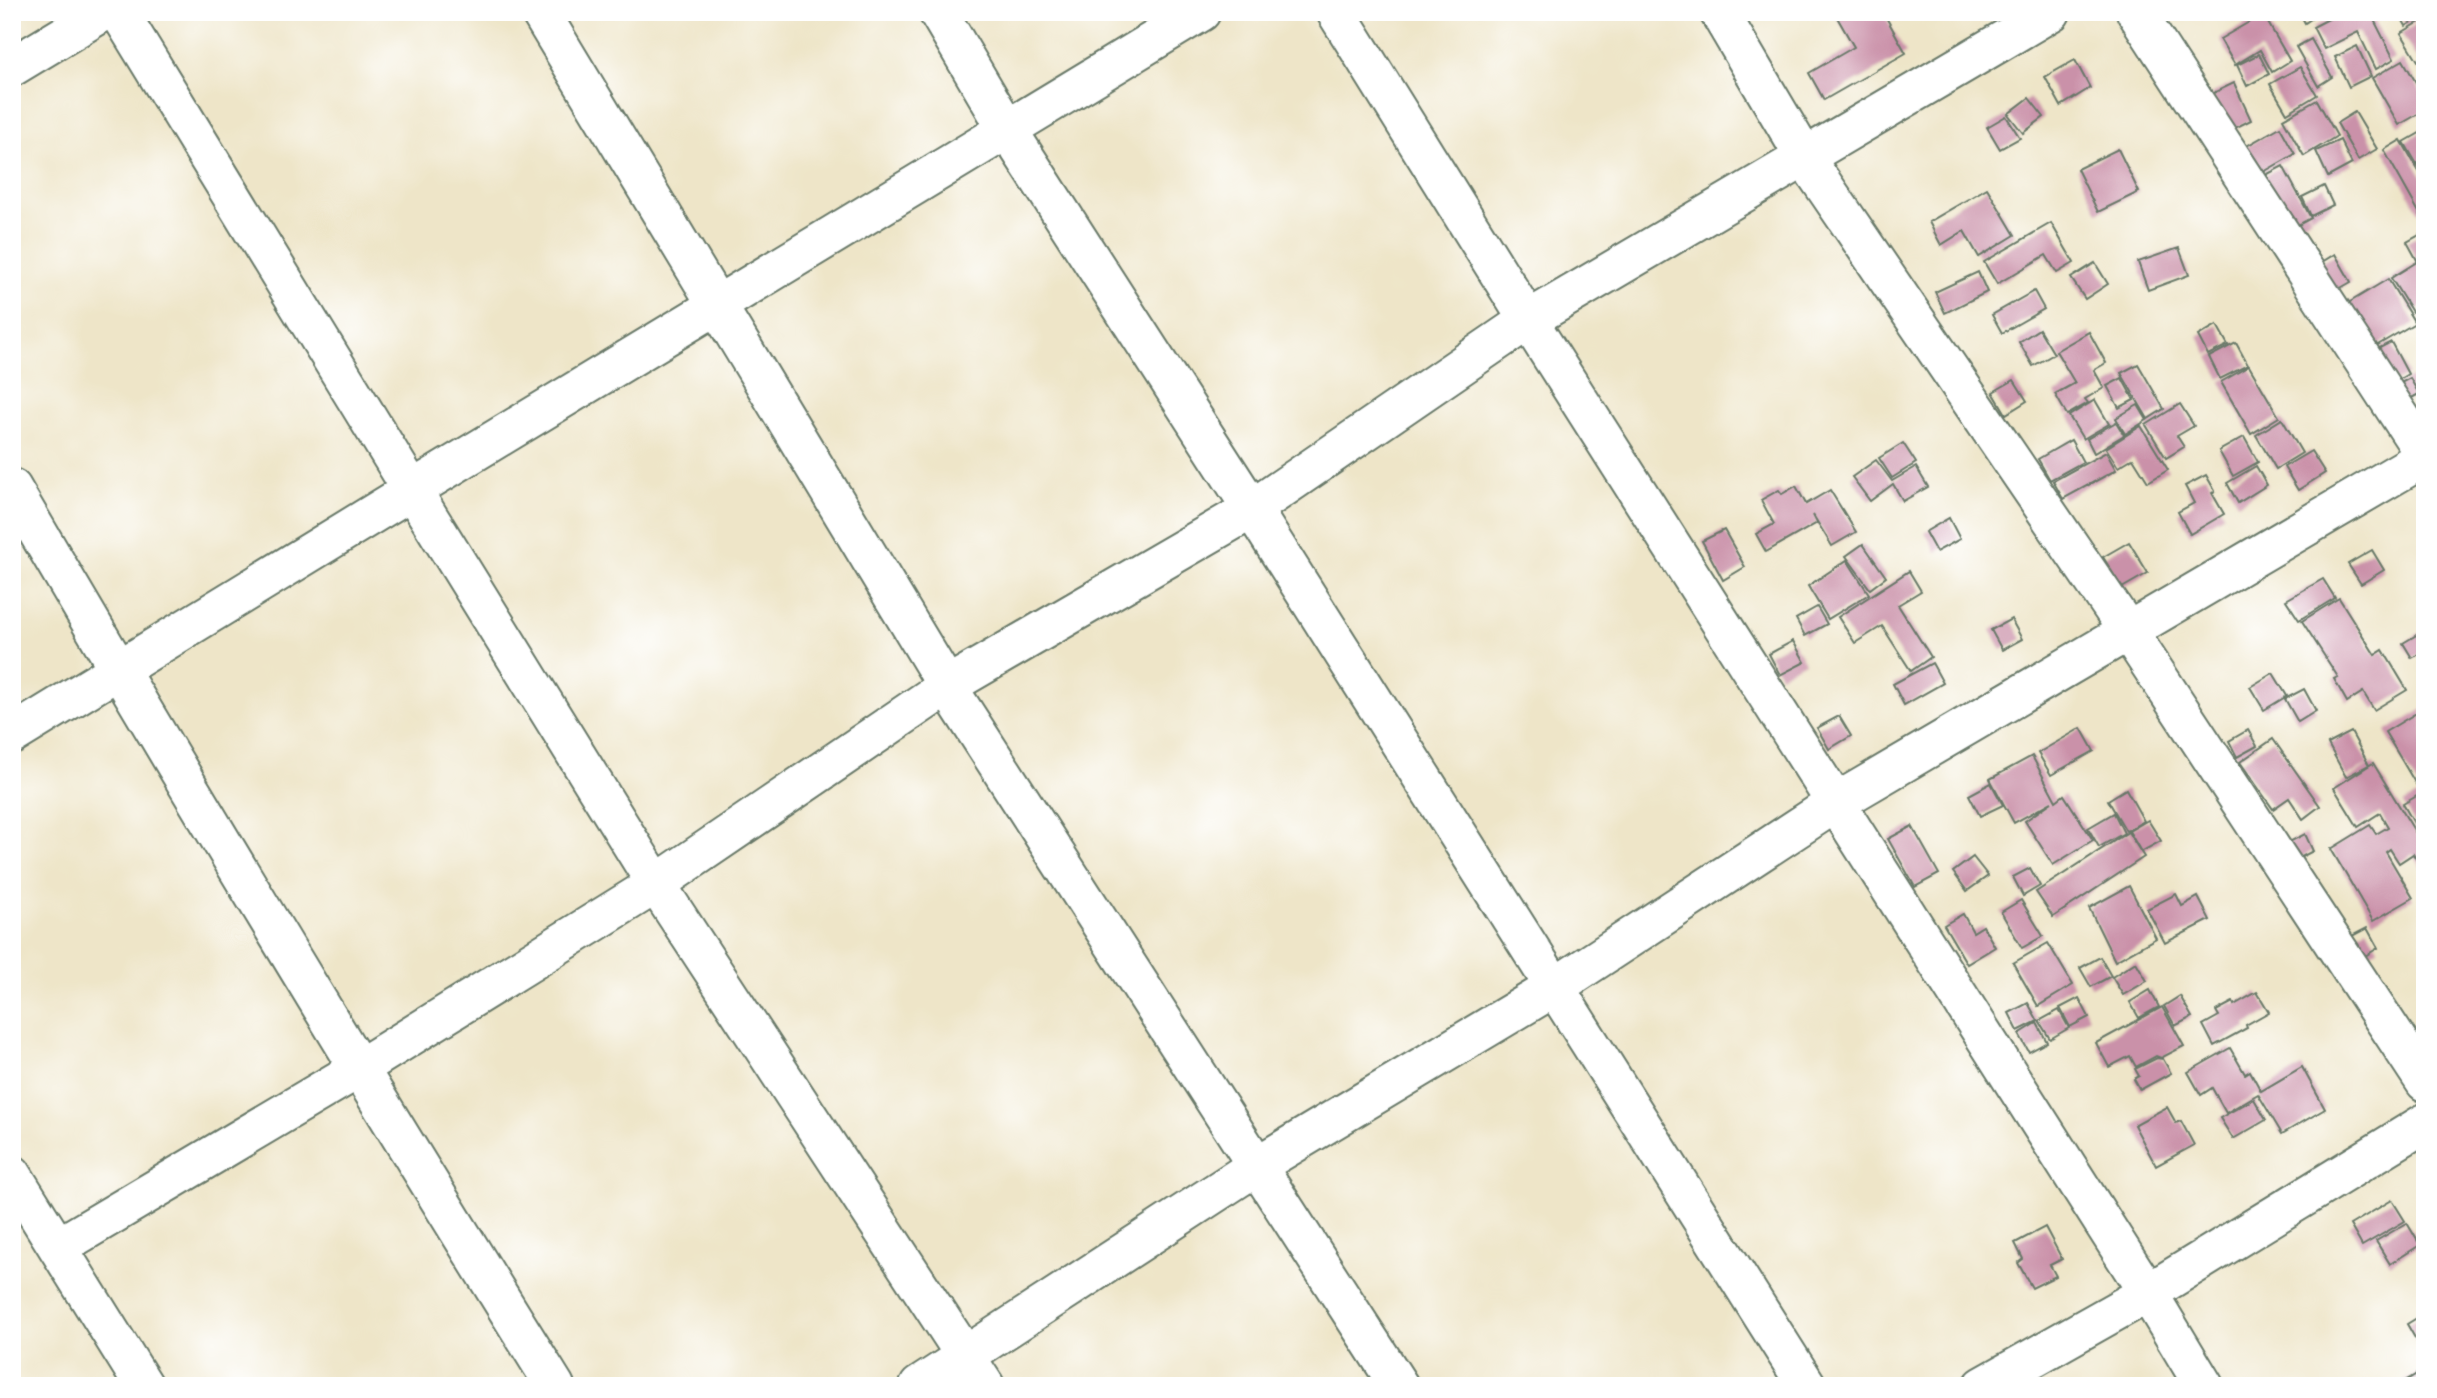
<svg xmlns="http://www.w3.org/2000/svg" width="2437" height="1398" font-family="'Shantell Sans',sans-serif">
<rect width="100%" height="100%" fill="#fff"/>
<filter id="ink" filterUnits="userSpaceOnUse"><feTurbulence type="fractalNoise" baseFrequency=".0143" numOctaves="2"/><feDisplacementMap in="SourceGraphic" scale="14" xChannelSelector="R" yChannelSelector="G"/><feConvolveMatrix kernelMatrix="1 2 1 2 8 2 1 2 1" color-interpolation-filters="sRGB"/></filter>
<filter id="wash" filterUnits="userSpaceOnUse"><feTurbulence type="fractalNoise" baseFrequency=".00686" numOctaves="4" result="noise"/><feDisplacementMap in="SourceGraphic" scale="28" xChannelSelector="R" yChannelSelector="G"/><feGaussianBlur stdDeviation="1.57" result="paint"/><feColorMatrix in="noise" values="0 0 0 0 0 0 0 0 0 0 0 0 0 0 0 0 0 1.4 0 .05"/><feComposite in="paint" operator="in"/></filter>
<g filter="url(#wash)">
<rect width="100%" height="100%" fill="#eee5c8"/>
<g id="blocks">
<g fill="#ca91a9">
<polygon points="1834,12 1883,12 1906,53 1824,100 1809,73 1854,47"/>
<polygon points="2299,12 2321,12 2305,23"/>
<polygon points="2342,12 2370,12 2394,59 2376,69 2358,32 2324,49 2313,27"/>
<polygon points="2398,12 2425,12 2425,15 2406,26"/>
<polygon points="2263,14 2290,61 2272,72 2260,50 2235,65 2220,39"/>
<polygon points="2425,19 2425,57 2418,61 2401,33"/>
<polygon points="2311,39 2332,77 2318,86 2296,47"/>
<polygon points="2357,46 2371,76 2349,87 2335,57"/>
<polygon points="2259,54 2269,74 2247,86 2237,65"/>
<polygon points="2075,60 2090,88 2061,106 2045,77"/>
<polygon points="2403,60 2425,98 2425,110 2399,125 2372,78"/>
<polygon points="2300,67 2317,95 2287,113 2270,84"/>
<polygon points="2234,83 2251,120 2229,131 2211,94"/>
<polygon points="2029,98 2044,117 2023,133 2008,114"/>
<polygon points="2317,100 2337,136 2304,156 2283,119"/>
<polygon points="2355,112 2377,149 2358,160 2337,123"/>
<polygon points="2006,116 2020,138 2000,149 1987,127"/>
<polygon points="2280,127 2295,154 2260,174 2245,147"/>
<polygon points="2425,130 2425,162 2418,166 2404,142"/>
<polygon points="2340,140 2352,164 2328,177 2316,151"/>
<polygon points="2401,140 2425,182 2425,223 2384,150"/>
<polygon points="2118,149 2139,192 2098,212 2077,169"/>
<polygon points="2283,166 2311,218 2289,230 2260,178"/>
<polygon points="2324,186 2333,205 2311,216 2302,197"/>
<polygon points="1987,188 2015,235 1979,257 1964,231 1941,245 1929,222"/>
<polygon points="2051,223 2074,263 2057,273 2046,255 1997,284 1984,262"/>
<polygon points="2425,232 2425,255 2417,260 2407,242"/>
<polygon points="2179,248 2189,275 2148,290 2138,262"/>
<polygon points="2335,254 2351,282 2330,294 2314,267"/>
<polygon points="2425,257 2425,304 2412,312 2391,278"/>
<polygon points="2095,263 2108,284 2085,299 2071,278"/>
<polygon points="1978,272 1987,292 1945,313 1935,292"/>
<polygon points="2388,279 2415,323 2366,352 2340,308"/>
<polygon points="2034,291 2044,309 2002,333 1992,315"/>
<polygon points="2217,325 2228,345 2208,355 2198,336"/>
<polygon points="2039,329 2054,354 2033,366 2019,342"/>
<polygon points="2089,332 2106,363 2094,370 2104,388 2085,399 2088,403 2067,415 2055,394 2075,383 2056,351"/>
<polygon points="2391,342 2408,374 2386,387 2368,354"/>
<polygon points="2236,343 2248,365 2220,379 2209,357"/>
<polygon points="2138,364 2164,409 2148,419 2121,373"/>
<polygon points="2249,366 2279,417 2251,434 2221,382"/>
<polygon points="2122,378 2134,400 2119,408 2107,386"/>
<polygon points="2410,378 2419,394 2387,411 2378,395"/>
<polygon points="2014,380 2027,401 2006,414 1993,392"/>
<polygon points="2095,400 2109,424 2083,439 2069,416"/>
<polygon points="2180,404 2194,426 2177,436 2184,447 2166,458 2146,425"/>
<polygon points="2138,405 2147,420 2125,434 2116,418"/>
<polygon points="2282,419 2302,453 2276,469 2256,435"/>
<polygon points="2116,422 2124,435 2094,453 2087,439"/>
<polygon points="2141,426 2168,470 2148,482 2133,458 2118,467 2106,448"/>
<polygon points="2244,437 2258,462 2233,476 2219,451"/>
<polygon points="2071,440 2083,462 2050,480 2038,459"/>
<polygon points="1903,443 1916,463 1892,478 1879,458"/>
<polygon points="2311,451 2325,473 2298,490 2284,467"/>
<polygon points="2106,452 2116,470 2063,499 2053,481"/>
<polygon points="1876,460 1892,481 1916,467 1928,487 1903,501 1893,484 1870,501 1852,477"/>
<polygon points="2256,466 2267,485 2238,503 2227,483"/>
<polygon points="2206,475 2215,491 2212,493 2224,514 2190,534 2178,512 2194,503 2185,486"/>
<polygon points="1796,486 1806,504 1830,490 1856,532 1832,546 1813,515 1817,523 1766,552 1756,534 1774,524 1761,500 1779,490 1782,494"/>
<polygon points="1949,518 1960,539 1936,552 1925,532"/>
<polygon points="1724,530 1745,567 1723,580 1702,541"/>
<polygon points="2129,542 2148,573 2122,588 2103,557"/>
<polygon points="1863,544 1886,577 1870,589 1846,556"/>
<polygon points="2372,550 2384,570 2361,584 2348,564"/>
<polygon points="1847,560 1869,594 1828,619 1808,586"/>
<polygon points="1909,571 1921,591 1898,605 1931,657 1911,671 1882,626 1855,643 1838,617"/>
<polygon points="2323,579 2335,598 2299,620 2286,600"/>
<polygon points="2339,598 2375,655 2383,650 2407,690 2374,710 2363,692 2347,702 2334,679 2338,677 2302,621"/>
<polygon points="1817,607 1827,624 1805,636 1796,619"/>
<polygon points="2011,619 2022,639 2002,650 1991,630"/>
<polygon points="2425,630 2425,651 2412,658 2403,643"/>
<polygon points="1793,641 1805,662 1780,675 1769,654"/>
<polygon points="1932,663 1943,683 1904,705 1893,684"/>
<polygon points="2273,673 2287,696 2264,710 2250,687"/>
<polygon points="2304,689 2316,711 2298,722 2285,699"/>
<polygon points="2423,709 2425,781 2417,786 2385,732"/>
<polygon points="1839,716 1851,736 1829,749 1817,728"/>
<polygon points="2081,728 2094,751 2051,775 2038,753"/>
<polygon points="2248,730 2257,746 2237,757 2229,741"/>
<polygon points="2351,732 2369,765 2346,777 2328,744"/>
<polygon points="2273,739 2320,806 2303,819 2289,798 2273,809 2240,762"/>
<polygon points="2032,756 2056,801 2064,795 2093,840 2053,865 2025,821 2052,802 2014,823 1990,779"/>
<polygon points="2373,763 2425,848 2425,873 2413,854 2399,863 2390,849 2386,852 2413,898 2373,921 2331,849 2370,825 2376,834 2388,827 2380,813 2358,827 2334,788"/>
<polygon points="1991,783 2003,805 1980,816 1969,795"/>
<polygon points="2126,789 2144,821 2126,831 2108,800"/>
<polygon points="2422,793 2425,797 2425,842 2403,804"/>
<polygon points="2114,813 2124,833 2099,847 2088,828"/>
<polygon points="2148,820 2161,841 2141,852 2129,831"/>
<polygon points="1912,826 1939,874 1915,887 1888,839"/>
<polygon points="2128,832 2144,857 2053,917 2036,892"/>
<polygon points="2305,834 2313,851 2286,865 2285,844"/>
<polygon points="1973,857 1988,876 1967,891 1953,872"/>
<polygon points="2030,868 2040,886 2023,896 2013,877"/>
<polygon points="2129,886 2156,938 2115,961 2089,908"/>
<polygon points="2176,894 2182,906 2198,897 2210,920 2165,943 2147,909"/>
<polygon points="2021,900 2043,936 2022,948 2001,912"/>
<polygon points="1963,914 1973,932 1983,926 1995,947 1967,964 1944,925"/>
<polygon points="2367,928 2378,948 2360,959 2348,938"/>
<polygon points="2048,943 2073,985 2038,1006 2013,963"/>
<polygon points="2100,957 2111,976 2091,987 2080,968"/>
<polygon points="2136,962 2147,981 2123,995 2112,977"/>
<polygon points="2150,990 2159,1007 2139,1018 2130,1002"/>
<polygon points="2257,992 2269,1012 2246,1025 2247,1028 2214,1046 2203,1025 2219,1016 2216,1011 2233,1002 2234,1005"/>
<polygon points="2180,996 2192,1017 2175,1026 2164,1006"/>
<polygon points="2079,998 2089,1017 2070,1027 2060,1008"/>
<polygon points="2028,1003 2038,1021 2018,1031 2009,1013"/>
<polygon points="2162,1007 2184,1046 2161,1058 2156,1056 2136,1067 2130,1056 2109,1067 2096,1043"/>
<polygon points="2059,1010 2069,1028 2050,1039 2039,1021"/>
<polygon points="2037,1023 2047,1042 2029,1052 2019,1034"/>
<polygon points="2422,1029 2425,1034 2425,1049 2395,1044"/>
<polygon points="2230,1048 2245,1074 2250,1071 2261,1091 2302,1067 2325,1109 2282,1134 2258,1094 2226,1113 2212,1088 2201,1095 2188,1072"/>
<polygon points="2157,1058 2163,1059 2171,1073 2140,1090 2134,1079 2139,1076 2135,1069"/>
<polygon points="2254,1099 2266,1120 2233,1139 2220,1118"/>
<polygon points="2167,1107 2176,1123 2181,1121 2194,1145 2156,1166 2134,1125"/>
<polygon points="2392,1200 2405,1221 2362,1246 2350,1225"/>
<polygon points="2407,1223 2420,1245 2390,1264 2376,1241"/>
<polygon points="2045,1227 2062,1259 2050,1265 2056,1276 2032,1288 2018,1263 2023,1259 2015,1243"/>
<polygon points="2425,1313 2425,1342 2419,1345 2407,1324"/>
<polygon points="2425,1369 2425,1386 2397,1386"/>
</g>
</g>
</g>
<g filter="url(#ink)">
<use href="#blocks" fill-opacity="0" stroke="#677868" stroke-width="2"/>
<g fill="none" stroke-linecap="round" stroke-linejoin="round">
<g stroke="#677868" stroke-width="42">
<g id="minor">
<polyline points="119,12 412,490 656,884 985,1386"/>
<polyline points="540,12 947,686 1399,1386"/>
<polyline points="938,12 1007,129 1252,509 1807,1386"/>
<polyline points="1336,12 1528,320 2148,1293 2204,1386"/>
<polyline points="1719,12 1805,158 2128,631 2425,1082"/>
<polyline points="2136,12 2425,455"/>
<path d="M 12,488 C 188,790 370,1089 555,1386"/>
<polyline points="12,735 412,490 1201,12"/>
<polyline points="12,1174 144,1386"/>
<polyline points="58,1247 358,1069 656,884 947,686 1252,509 1528,320 2051,12"/>
<polyline points="919,1386 1258,1165 1555,987 1837,802 2425,457"/>
<polyline points="1983,1386 2148,1293 2425,1123"/>
</g>
</g>
<g stroke="#677868" stroke-width="42">
<polyline id="highway" points="12,67 103,12"/>
</g>
<use href="#minor" stroke="#fff" stroke-width="38"/>
<use href="#highway" stroke="#fff" stroke-width="38"/>
</g>
</g>
<rect width="2437" height="1398" fill="none" stroke="#fff" stroke-width="42"/>
</svg>
